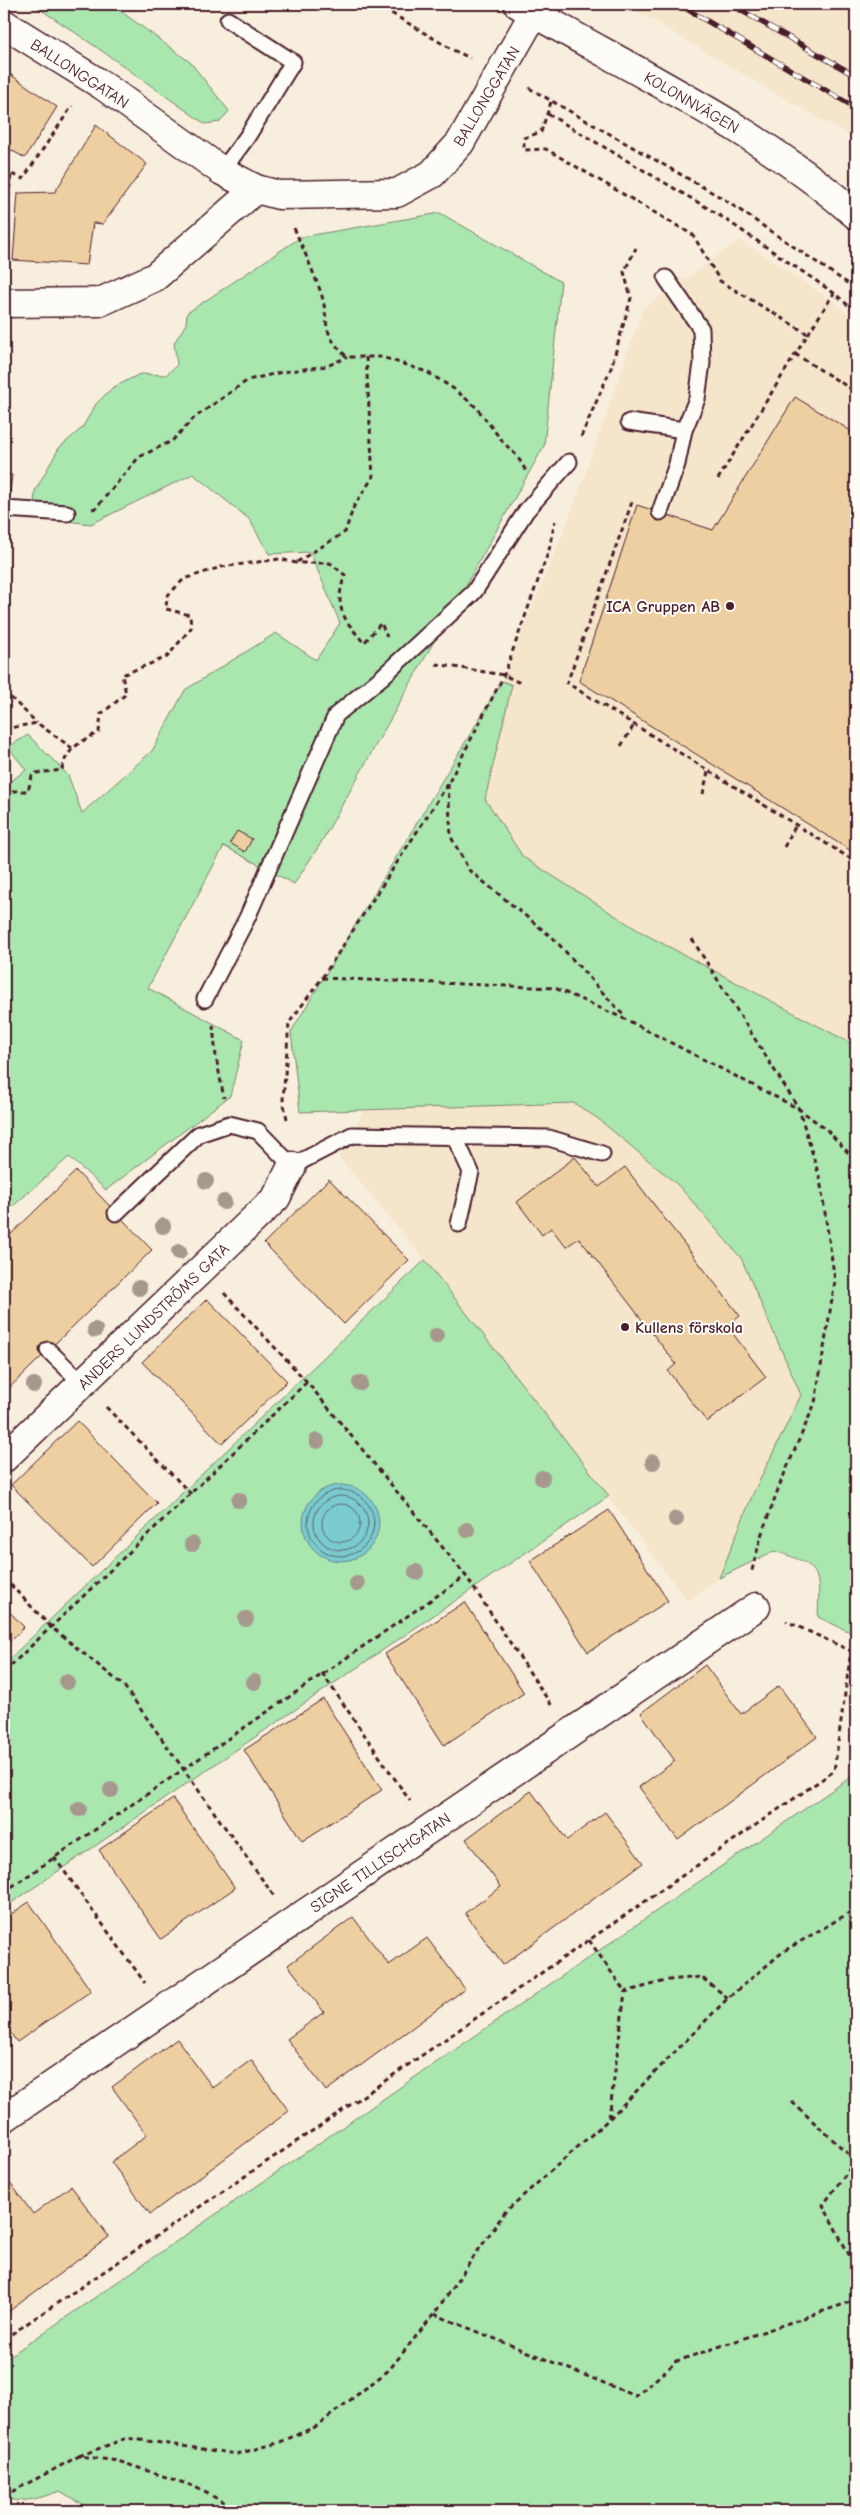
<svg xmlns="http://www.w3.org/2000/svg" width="860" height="2515" font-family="'Comic Neue',sans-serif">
<rect width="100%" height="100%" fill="#f8eedd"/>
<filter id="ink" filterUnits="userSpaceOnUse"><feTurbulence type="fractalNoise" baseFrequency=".02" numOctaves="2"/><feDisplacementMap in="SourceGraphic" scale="10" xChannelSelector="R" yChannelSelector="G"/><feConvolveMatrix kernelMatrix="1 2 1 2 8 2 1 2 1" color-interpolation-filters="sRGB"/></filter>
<g filter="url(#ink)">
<g fill="#f5e5cb">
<polygon points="626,4 856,4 856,139 763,86"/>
<polygon points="740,240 834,302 856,321 856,1046 641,932 523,857 485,799 512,686 502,681 575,503 643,309"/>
<polygon points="574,1103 597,1118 678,1185 741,1258 801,1395 752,1496 719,1578 688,1601 425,1260 339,1157 364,1109"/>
</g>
<g fill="#a9e7af" stroke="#7a836d">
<path d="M 32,4 L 111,4 L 190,62 L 229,111 L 220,122 L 205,124 C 147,83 91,42 32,4 Z"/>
<polygon points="440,213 561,282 544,446 319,846 294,884 224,846 148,988 244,1040 230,1096 106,1190 69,1157 4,1214 4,786 26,770 8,747 28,735 68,775 82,813 152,751 185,690 276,633 316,660 340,623 310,552 269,554 249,519 193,474 91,524 33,517 35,491 59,448 82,428 96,404 112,388 140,374 166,375 177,365 174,343 186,324 187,313 301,237"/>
<path d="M 502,681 L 512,685 L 485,799 L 523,857 L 641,932 L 856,1046 L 856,1635 L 818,1617 C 820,1570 821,1565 774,1551 L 719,1578 L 752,1496 L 801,1395 L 741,1258 L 678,1185 L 597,1118 L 574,1103 L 300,1112 L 291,1032 Z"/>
<polygon points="425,1260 609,1496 4,1908 4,1664"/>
<path d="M 856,1726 L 856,2511 L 90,2511 L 89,2508 L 60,2491 C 40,2498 24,2504 4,2498 L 4,2360 L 854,1775 Z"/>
</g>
<circle fill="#7acbcf" stroke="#67868d" cx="341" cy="1523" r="38"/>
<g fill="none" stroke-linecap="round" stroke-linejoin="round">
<g stroke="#5d646d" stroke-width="1">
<circle cx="341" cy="1523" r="33"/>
<circle cx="341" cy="1523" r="27"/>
<circle cx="341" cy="1523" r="19"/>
</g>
</g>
<g fill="#eecfa1" stroke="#4a1f2b">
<polygon points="4,70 57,107 25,158 4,146"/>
<polygon points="96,125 147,164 103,224 93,223 87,265 13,260 18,193 55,192"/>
<polygon points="795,397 856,434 856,854 579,681 637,505 713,530"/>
<polygon points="4,474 12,475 8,507 4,506"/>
<polygon points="237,831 252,839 245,852 230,843"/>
<polygon points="575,1157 599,1187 625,1167 740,1316 727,1326 766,1377 707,1422 668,1371 676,1364 579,1238 566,1247 551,1228 542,1235 517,1202"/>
<polygon points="76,1171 152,1250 4,1393 4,1241"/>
<polygon points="329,1179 409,1260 344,1324 264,1243"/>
<polygon points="207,1299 287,1381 222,1444 142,1362"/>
<polygon points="77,1421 157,1503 92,1567 11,1485"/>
<polygon points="609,1510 668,1601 588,1652 530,1561"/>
<polygon points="465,1602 524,1693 444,1745 385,1654"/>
<polygon points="4,1606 24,1627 4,1647"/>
<polygon points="705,1665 741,1714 779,1686 817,1737 678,1840 639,1787 675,1761 641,1713"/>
<polygon points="323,1699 382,1790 302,1841 244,1750"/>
<polygon points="531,1791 567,1840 605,1812 643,1863 503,1965 465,1913 501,1887 466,1839"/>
<polygon points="173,1799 235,1888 161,1939 99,1850"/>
<polygon points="29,1902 91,1991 17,2042 4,2024 4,1919"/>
<polygon points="353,1917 389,1965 427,1938 465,1989 326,2091 287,2039 324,2012 288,1965"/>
<polygon points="177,2039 213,2088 251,2060 289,2111 150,2214 111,2162 147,2135 112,2087"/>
<polygon points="4,2174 33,2214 71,2186 109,2237 4,2315"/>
</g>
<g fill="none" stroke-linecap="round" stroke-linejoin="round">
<g stroke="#4a1f2b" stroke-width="19">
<g id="service">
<polyline points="222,171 247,137 293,62 228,20"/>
<polyline points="629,422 684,430 697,399 702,363 701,329 666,278"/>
<polyline points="4,509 67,513"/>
<polyline points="660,512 677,464 684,430"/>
<polyline points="205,999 247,918 336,715 382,677 474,592 526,511 569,462"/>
<polyline points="455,1138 471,1172 459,1224"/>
<polyline points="116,1213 199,1134 229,1124 258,1131 292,1166 352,1135 549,1138 602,1154"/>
<polyline points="48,1350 82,1383"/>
</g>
</g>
<g stroke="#4a1f2b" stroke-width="31">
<g id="minor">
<polyline points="4,24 102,85 222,171 256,189 279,195 397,193 432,174 460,143 534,13"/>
<polyline points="4,303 100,302 155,277 256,189"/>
<polyline points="4,1458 276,1198 292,1166"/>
<polyline points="4,2118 756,1607"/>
</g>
</g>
<g stroke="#4a1f2b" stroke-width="31">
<path id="tertiary" d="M 518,4 C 633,71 755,127 856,215"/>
</g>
<g stroke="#4a1f2b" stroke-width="3" stroke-dasharray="5 4" stroke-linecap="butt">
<polyline points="376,4 453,50 470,58"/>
<polyline points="529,88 722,198 856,289"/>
<polyline points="551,102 541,132 524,138 524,150 546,149 693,235 720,281 808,334 718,479"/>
<polyline points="548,114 716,213 834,293 856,312"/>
<polyline points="4,171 23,179 72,106"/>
<path d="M 294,228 C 303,248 312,269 320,290 C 331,321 318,330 347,357 L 382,357 L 427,372 L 454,389 L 476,407 L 503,442 L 517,456 L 526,471"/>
<polyline points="4,243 11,174"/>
<polyline points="808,334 834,293"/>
<polyline points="795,354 856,392"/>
<polyline points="581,437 611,368 631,298 624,272 636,248"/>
<polyline points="632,502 567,683 856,862"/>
<polyline points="92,509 96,508 139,457 172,441 194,418 248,380 282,372 327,366 347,357"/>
<polyline points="297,562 345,532 354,506 373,477 366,357"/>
<polyline points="436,664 504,675 520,683"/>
<polyline points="4,691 37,723"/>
<polyline points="4,729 37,723 72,748"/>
<polyline points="621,746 634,725"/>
<polyline points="448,784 451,837 469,870 554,939 625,1017"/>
<polyline points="703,794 708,772"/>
<path d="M 4,795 L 14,791 L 28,791 L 32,776 L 36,773 L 62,770 C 66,748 81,742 99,732 L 101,714 L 126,694 L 122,675 L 167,657 L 191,628 L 190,615 L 166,609 L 167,596 L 184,579 L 221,567 L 280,559 L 296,563 L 330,563 L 345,575 C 333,608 344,619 364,643 L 381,623 L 387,637"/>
<polyline points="784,847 796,825"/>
<polyline points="692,939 799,1109 820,1179 835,1281 815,1403 780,1484 762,1533 751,1574"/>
<polyline points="322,978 555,988 627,1020 799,1109 827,1130 856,1161"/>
<polyline points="213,1025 216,1057 224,1098"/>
<polyline points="287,1119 283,1100 289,1023 322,978 448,784 504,675 549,550 555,521"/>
<polyline points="224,1293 307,1382 466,1576 552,1706"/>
<polyline points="106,1407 191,1494"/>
<polyline points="4,1578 51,1627 124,1686 274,1896"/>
<polyline points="856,1652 851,1651 856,1677"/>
<polyline points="4,1672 307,1382"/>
<polyline points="322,1673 410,1801"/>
<polyline points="54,1857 145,1983"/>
<polyline points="4,1892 466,1576"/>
<polyline points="589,1940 625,1992"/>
<polyline points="792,2102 856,2161"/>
<polyline points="609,2118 625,1992 669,1980 701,1977 728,1998"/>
<polyline points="856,2160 823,2205 856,2268"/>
<polyline points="434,2314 636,2396 677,2361 856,2300"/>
<polyline points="4,2339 321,2125 834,1771 851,1651 786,1621"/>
<polyline points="79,2456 127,2438 237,2454 278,2443 317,2426 389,2370 434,2314 505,2212 609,2119 728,1998 784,1951 856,1909"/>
<polyline points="4,2496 79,2456 118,2461 193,2486 241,2511"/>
</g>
<use href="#service" stroke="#fdfcf7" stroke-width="15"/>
<use href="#minor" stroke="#fdfcf7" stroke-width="28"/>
<use href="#tertiary" stroke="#fdfcf7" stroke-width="28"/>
<g stroke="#4a1f2b" stroke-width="5.5">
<g id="rail">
<polyline points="678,4 856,108"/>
<polyline points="730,4 856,76"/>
<polyline points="855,4 856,4"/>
</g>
</g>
<use href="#rail" stroke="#fdfcf7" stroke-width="4" stroke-dasharray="11" stroke-linecap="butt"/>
</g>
<g fill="#a6988d">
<circle cx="206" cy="1181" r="8"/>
<circle cx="224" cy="1202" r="8"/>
<circle cx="163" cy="1226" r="8"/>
<circle cx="179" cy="1252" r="8"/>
<circle cx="139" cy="1288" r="8"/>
<circle cx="95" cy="1330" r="8"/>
<circle cx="436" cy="1336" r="8"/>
<circle cx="360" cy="1383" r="8"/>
<circle cx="34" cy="1385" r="8"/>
<circle cx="317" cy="1441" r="8"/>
<circle cx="653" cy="1462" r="8"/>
<circle cx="542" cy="1478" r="8"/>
<circle cx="239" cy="1500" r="8"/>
<circle cx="676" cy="1519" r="8"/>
<circle cx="467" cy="1530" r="8"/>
<circle cx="192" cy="1544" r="8"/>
<circle cx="416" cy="1572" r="8"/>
<circle cx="357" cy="1584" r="8"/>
<circle cx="246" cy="1619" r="8"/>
<circle cx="67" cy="1682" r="8"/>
<circle cx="254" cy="1682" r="8"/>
<circle cx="111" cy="1790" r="8"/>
<circle cx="79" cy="1809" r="8"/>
</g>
</g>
<g fill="#4a1f2b" stroke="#fdfcf7" stroke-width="2">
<circle cx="730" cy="606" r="5"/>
<circle cx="625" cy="1327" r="5"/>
</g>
<g text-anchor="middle" stroke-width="4" stroke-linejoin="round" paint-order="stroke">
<g font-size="16" fill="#4a1f2b" stroke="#fdfcf7">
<text transform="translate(80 73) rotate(33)" y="6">BALLONGGATAN</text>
<text transform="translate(486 96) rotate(-59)" y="6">BALLONGGATAN</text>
<text transform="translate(692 102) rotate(30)" y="6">KOLONNVÄGEN</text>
<text transform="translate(153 1316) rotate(-44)" y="6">ANDERS LUNDSTRÖMS GATA</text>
<text transform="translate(380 1862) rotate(-34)" y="6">SIGNE TILLISCHGATAN</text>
</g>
<g font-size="16" font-weight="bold" fill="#4a1f2b" stroke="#fdfcf7" text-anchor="end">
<text x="720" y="612">ICA Gruppen AB</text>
<text x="635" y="1333" text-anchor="start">Kullens förskola</text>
</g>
</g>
<rect width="860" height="2515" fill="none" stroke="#fdfcf7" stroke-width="20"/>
<rect x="10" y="10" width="840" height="2495" fill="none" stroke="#4a1f2b" stroke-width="2" filter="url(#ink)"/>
</svg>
